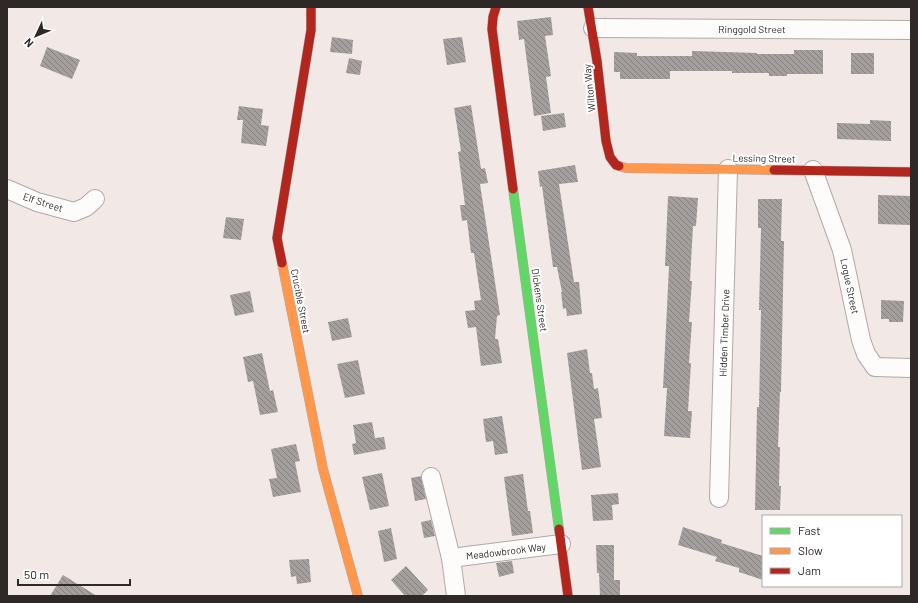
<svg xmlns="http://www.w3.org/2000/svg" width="918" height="603" font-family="Barlow,sans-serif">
<defs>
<pattern id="building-back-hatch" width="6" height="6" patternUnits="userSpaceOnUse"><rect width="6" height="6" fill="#a49e9d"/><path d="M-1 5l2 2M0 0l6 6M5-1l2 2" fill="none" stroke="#868180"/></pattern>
</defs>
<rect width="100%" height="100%" fill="#f2e9e7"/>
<g fill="url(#building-back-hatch)">
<polygon points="551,17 553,35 545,36 551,76 546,77 551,113 534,116 524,39 519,40 517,21"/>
<polygon points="332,37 353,40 352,54 330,52"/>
<polygon points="462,37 466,62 447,65 443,39"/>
<polygon points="47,47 80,60 72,79 40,66"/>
<polygon points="794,50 823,50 823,74 787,74 787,76 769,76 769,73 732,73 732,71 670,71 670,79 620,79 620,72 614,72 614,52 637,53 637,56 692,56 692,51 757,53 757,54 794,54"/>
<rect x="851" y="53" width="23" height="21"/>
<polygon points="349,58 362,61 360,75 346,73"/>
<polygon points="471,105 481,169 485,168 488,183 480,184 500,315 497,316 495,339 498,339 502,363 481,366 476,327 468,328 465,311 475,310 474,301 481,300 474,253 471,253 467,220 462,221 460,205 465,205 458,152 461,151 454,108"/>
<polygon points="239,106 263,109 261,125 269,126 266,146 241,143 243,120 237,120"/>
<polygon points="564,113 566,127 543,131 541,116"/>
<polygon points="870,120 891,121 891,141 837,139 837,123 870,124"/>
<polygon points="575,165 578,182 559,184 574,282 579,282 582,314 567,316 566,308 563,309 561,292 562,292 557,267 553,267 542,186 540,187 538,171"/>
<polygon points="878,195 911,196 911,225 878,224"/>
<polygon points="668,196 698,198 696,226 693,226 690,281 692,281 689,322 692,322 689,363 691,363 688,411 692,411 690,438 664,436 667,388 663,388 669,266 665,266"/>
<polygon points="758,199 782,199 781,241 784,241 781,392 780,392 778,447 780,447 779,486 781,486 780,510 755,510 757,407 759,407 761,310 759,310 761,228 758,228"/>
<polygon points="226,217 244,219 241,240 223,238"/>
<polygon points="250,291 254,312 235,316 230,295"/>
<polygon points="881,300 904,301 903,322 889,322 889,319 881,319"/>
<polygon points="348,318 352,337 332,341 328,322"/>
<polygon points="587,349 590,373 592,373 594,389 598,388 602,418 594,419 601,467 582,470 567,353"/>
<polygon points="262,353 270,391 273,390 278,412 260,415 253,381 248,382 243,357"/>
<polygon points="358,360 365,394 345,398 337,364"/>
<polygon points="502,416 508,453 495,455 493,441 486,442 483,419"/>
<polygon points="372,422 375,438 384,437 386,449 354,455 352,444 356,443 353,425"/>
<polygon points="296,444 300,461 295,462 301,492 273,497 269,479 277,478 271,449"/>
<polygon points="382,473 389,506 370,510 362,477"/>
<polygon points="523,474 528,511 530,511 533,533 512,536 504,477"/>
<polygon points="421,476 426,499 415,501 411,478"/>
<polygon points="618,493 619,504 612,505 613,520 593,521 591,495"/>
<polygon points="431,520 435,536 424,538 421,522"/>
<polygon points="683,527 722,540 721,543 763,556 763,580 739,572 739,568 715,561 717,557 678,545"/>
<polygon points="391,528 397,559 384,562 378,531"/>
<polygon points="596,545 614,545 614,580 620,580 620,596 600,596 599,573 597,573"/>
<polygon points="309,559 311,582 297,584 296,576 291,577 289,560"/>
<polygon points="512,561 514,573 499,577 496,563"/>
<polygon points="406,566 428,590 422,596 405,596 391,580"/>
<polygon points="63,575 97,596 50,596"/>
</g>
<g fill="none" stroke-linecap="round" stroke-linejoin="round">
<g stroke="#afa9a7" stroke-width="20">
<g id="street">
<polyline points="593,28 911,30"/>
<polyline points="813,170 842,250 861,340 866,354 875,367 911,368"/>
<polyline points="7,189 37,202 74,212 86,207 95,199"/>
<polyline points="431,477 451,558"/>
<polyline points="719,498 728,169"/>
<polyline points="456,596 451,558 561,544"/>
</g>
</g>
<g stroke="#afa9a7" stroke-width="10">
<polyline id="fast" points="513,189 559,529"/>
</g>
<g stroke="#afa9a7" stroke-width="10">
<g id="slow">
<polyline points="619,166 626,168 774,170"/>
<polyline points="282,263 323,469 358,596"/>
</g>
</g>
<g stroke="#afa9a7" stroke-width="10">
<g id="jam">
<polyline points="496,7 493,17 492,29 513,189"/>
<polyline points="588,7 597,61 606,141 610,157 616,165 619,166"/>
<polyline points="774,170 911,172"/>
<polyline points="282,263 277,238 311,30 311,7"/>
<polyline points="559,529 568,596"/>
</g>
</g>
<use href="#street" stroke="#fdfcfb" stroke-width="18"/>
<use href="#fast" stroke="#63d668" stroke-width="9"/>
<use href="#slow" stroke="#ff974d" stroke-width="9"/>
<use href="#jam" stroke="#b3261e" stroke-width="9"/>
</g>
<g text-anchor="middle" stroke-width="4" stroke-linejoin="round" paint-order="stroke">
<g font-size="10" fill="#2e2826" stroke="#fff">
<text x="752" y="33">Ringgold Street</text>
<text transform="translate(589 88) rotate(-96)" y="4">Wilton Way</text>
<text transform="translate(764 158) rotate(1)" y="4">Lessing Street</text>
<text transform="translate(43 202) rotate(18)" y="4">Elf Street</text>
<text transform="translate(850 286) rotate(78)" y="4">Logue Street</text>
<text transform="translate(540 300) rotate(82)" y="4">Dickens Street</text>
<text transform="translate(301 301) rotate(79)" y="4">Crucible Street</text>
<text transform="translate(724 333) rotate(-88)" y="4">Hidden Timber Drive</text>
<text transform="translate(506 551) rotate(-7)" y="4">Meadowbrook Way</text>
</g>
</g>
<rect width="918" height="603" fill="none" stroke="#2e2826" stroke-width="16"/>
<rect x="762" y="515" width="140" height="72" fill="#ffffff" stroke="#aba9a8"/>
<rect x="770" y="528" width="20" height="6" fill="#63d668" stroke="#aba9a8"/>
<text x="798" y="535" font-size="12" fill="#2e2826">Fast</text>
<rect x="770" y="548" width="20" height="6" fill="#ff974d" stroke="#aba9a8"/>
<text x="798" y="555" font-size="12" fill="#2e2826">Slow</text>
<rect x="770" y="568" width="20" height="6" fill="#b3261e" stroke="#aba9a8"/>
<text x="798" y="575" font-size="12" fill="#2e2826">Jam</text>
<g transform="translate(36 36) rotate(226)" stroke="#ffffff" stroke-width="3" paint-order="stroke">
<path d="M0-3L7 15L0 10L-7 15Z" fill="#2e2826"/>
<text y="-6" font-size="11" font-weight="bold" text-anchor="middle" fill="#2e2826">N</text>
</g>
<path d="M18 579v6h112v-6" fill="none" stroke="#2e2826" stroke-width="2"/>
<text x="24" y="579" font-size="12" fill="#2e2826" stroke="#ffffff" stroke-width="3" paint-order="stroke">50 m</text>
</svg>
